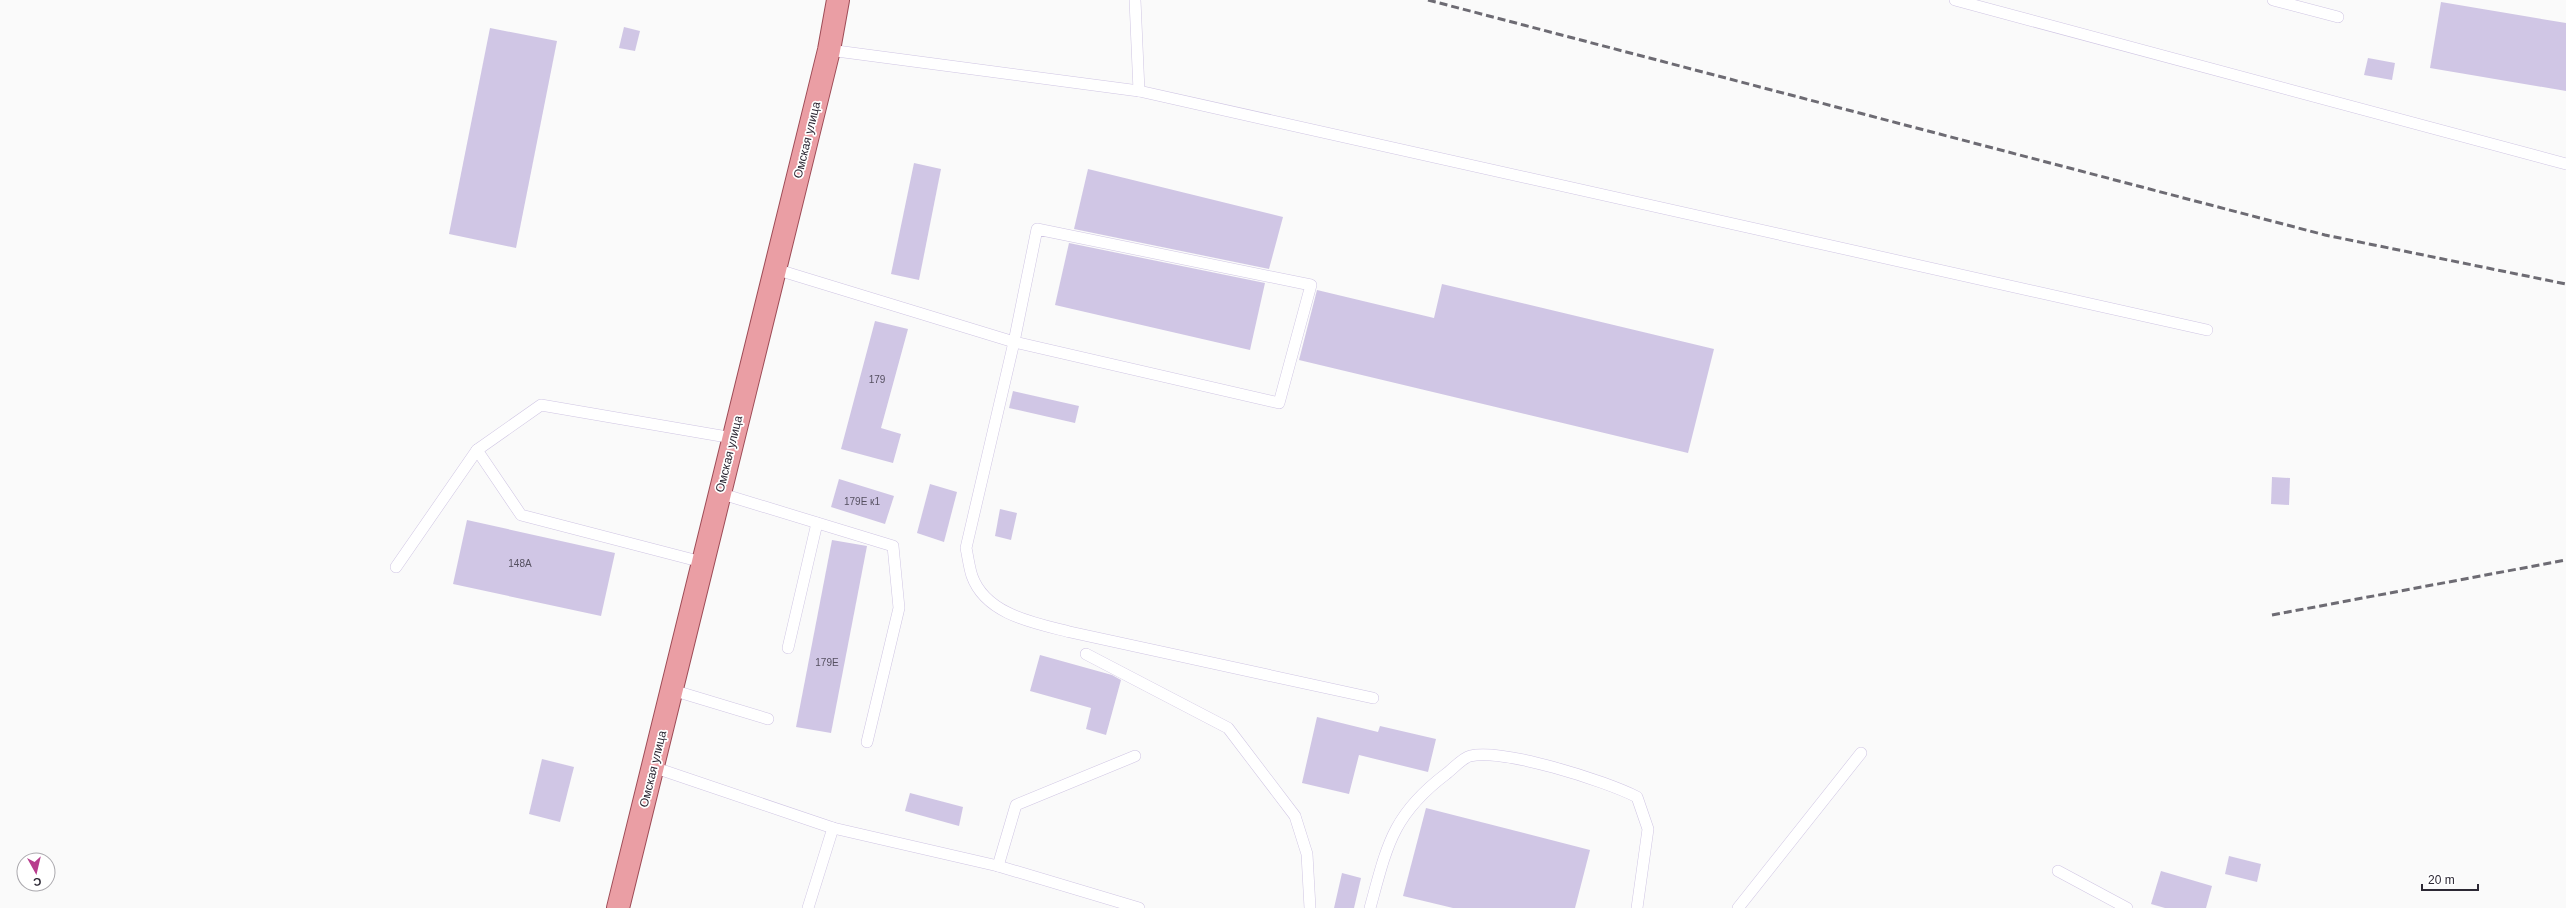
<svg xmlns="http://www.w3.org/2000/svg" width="2566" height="908" font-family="Helvetica,sans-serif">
<rect width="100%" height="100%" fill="#fafafa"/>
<g fill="#d0c6e5">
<polygon points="2441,2 2566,23 2566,91 2430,68"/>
<polygon points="624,27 640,31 635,51 619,48"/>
<polygon points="490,28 557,41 516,248 449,234"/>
<polygon points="2368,58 2395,63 2392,80 2364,75"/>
<polygon points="914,163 941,169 919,280 891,274"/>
<polygon points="1088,169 1283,217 1269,269 1074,229"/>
<polygon points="1069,243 1265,283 1250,350 1055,305"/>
<polygon points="1442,284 1714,349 1688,453 1299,360 1317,290 1434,318"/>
<polygon points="875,321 908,329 881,428 901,434 893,463 841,449"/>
<polygon points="1013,391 1079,406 1075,423 1009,408"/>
<polygon points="2272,477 2290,478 2289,505 2271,504"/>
<polygon points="839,479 894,496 885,524 831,507"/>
<polygon points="930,484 957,492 944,542 917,533"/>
<polygon points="1000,509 1017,513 1011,540 995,536"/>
<polygon points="467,520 615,553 601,616 453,584"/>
<polygon points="832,540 867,546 831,733 796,727"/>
<polygon points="1040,655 1112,675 1121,680 1106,735 1086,729 1091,708 1030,691"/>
<polygon points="1317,717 1378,732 1380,726 1436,739 1428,772 1359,755 1349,794 1302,783"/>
<polygon points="542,759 574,767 560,822 529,814"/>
<polygon points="910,793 963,807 959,826 905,811"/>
<polygon points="1426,808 1590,850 1575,908 1453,908 1403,896"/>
<polygon points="2229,856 2261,864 2257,882 2225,874"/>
<polygon points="2161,871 2212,886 2206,908 2165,908 2151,904"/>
<polygon points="1342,873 1361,878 1354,908 1334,908"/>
</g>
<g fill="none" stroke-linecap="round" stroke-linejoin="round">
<g stroke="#cfc5e3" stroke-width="12">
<g id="lane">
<polyline points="1135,0 1139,91"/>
<polyline points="1955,0 2566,164"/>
<polyline points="2273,0 2338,17"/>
<polyline points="829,50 1139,91 2207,330"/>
<path d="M 775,269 L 1014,342 L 1279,403 L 1311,285 L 1037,229 L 1014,342 L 966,548 C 968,557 969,567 972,576 C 986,615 1035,623 1070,632 L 1373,698"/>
<polyline points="477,450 521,515 702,562"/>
<polyline points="719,493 893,546 899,608 867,742"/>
<polyline points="396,567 477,450 541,405 733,438"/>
<polyline points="788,648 817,523"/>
<polyline points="1086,654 1228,728 1295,816 1307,854 1310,908"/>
<polyline points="672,690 768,719"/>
<polyline points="653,767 833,828 998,866 1139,908"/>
<polyline points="998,866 1016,805 1135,756"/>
<polyline points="2058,871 2127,908"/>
<polyline points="808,908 833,828"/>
<path d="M 1370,908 C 1387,846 1392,815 1446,774 C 1453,769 1462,758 1470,756 C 1503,748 1606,781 1637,797 L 1648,829 L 1637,908"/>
<polyline points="1738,908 1861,753"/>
</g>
</g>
<g stroke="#9e4b56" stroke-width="24">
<polyline id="primary" points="618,908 829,50 838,0"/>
</g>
<use href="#lane" stroke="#fff" stroke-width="11"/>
<use href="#primary" stroke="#ea9ea4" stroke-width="22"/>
<g stroke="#6d6b73" stroke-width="3" stroke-dasharray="8 4" stroke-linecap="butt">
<polyline points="1428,0 2325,235 2566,284"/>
<polyline points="2272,615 2566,560"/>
</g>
</g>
<g text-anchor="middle" stroke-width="3.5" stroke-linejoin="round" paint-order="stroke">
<g font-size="10" fill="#555060">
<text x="877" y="383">179</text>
<text x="862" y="505">179Е к1</text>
<text x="520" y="567">148А</text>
<text x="827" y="666">179Е</text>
</g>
<g font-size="12" fill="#2c2834" stroke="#fff">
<text transform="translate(807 140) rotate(-76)" y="4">Омская улица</text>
<text transform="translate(729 454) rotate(-76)" y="4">Омская улица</text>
<text transform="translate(653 769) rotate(-76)" y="4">Омская улица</text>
</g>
</g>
<g transform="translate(36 872) rotate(172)"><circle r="19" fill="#ffffff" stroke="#aba9ae"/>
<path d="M0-3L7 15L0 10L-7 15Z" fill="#b83c8d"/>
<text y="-6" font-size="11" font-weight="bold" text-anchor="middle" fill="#2c2834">С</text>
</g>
<path d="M2422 884v6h56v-6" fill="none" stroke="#2c2834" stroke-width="2"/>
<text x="2428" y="884" font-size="12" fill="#2c2834" stroke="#ffffff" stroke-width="3" paint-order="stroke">20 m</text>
</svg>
